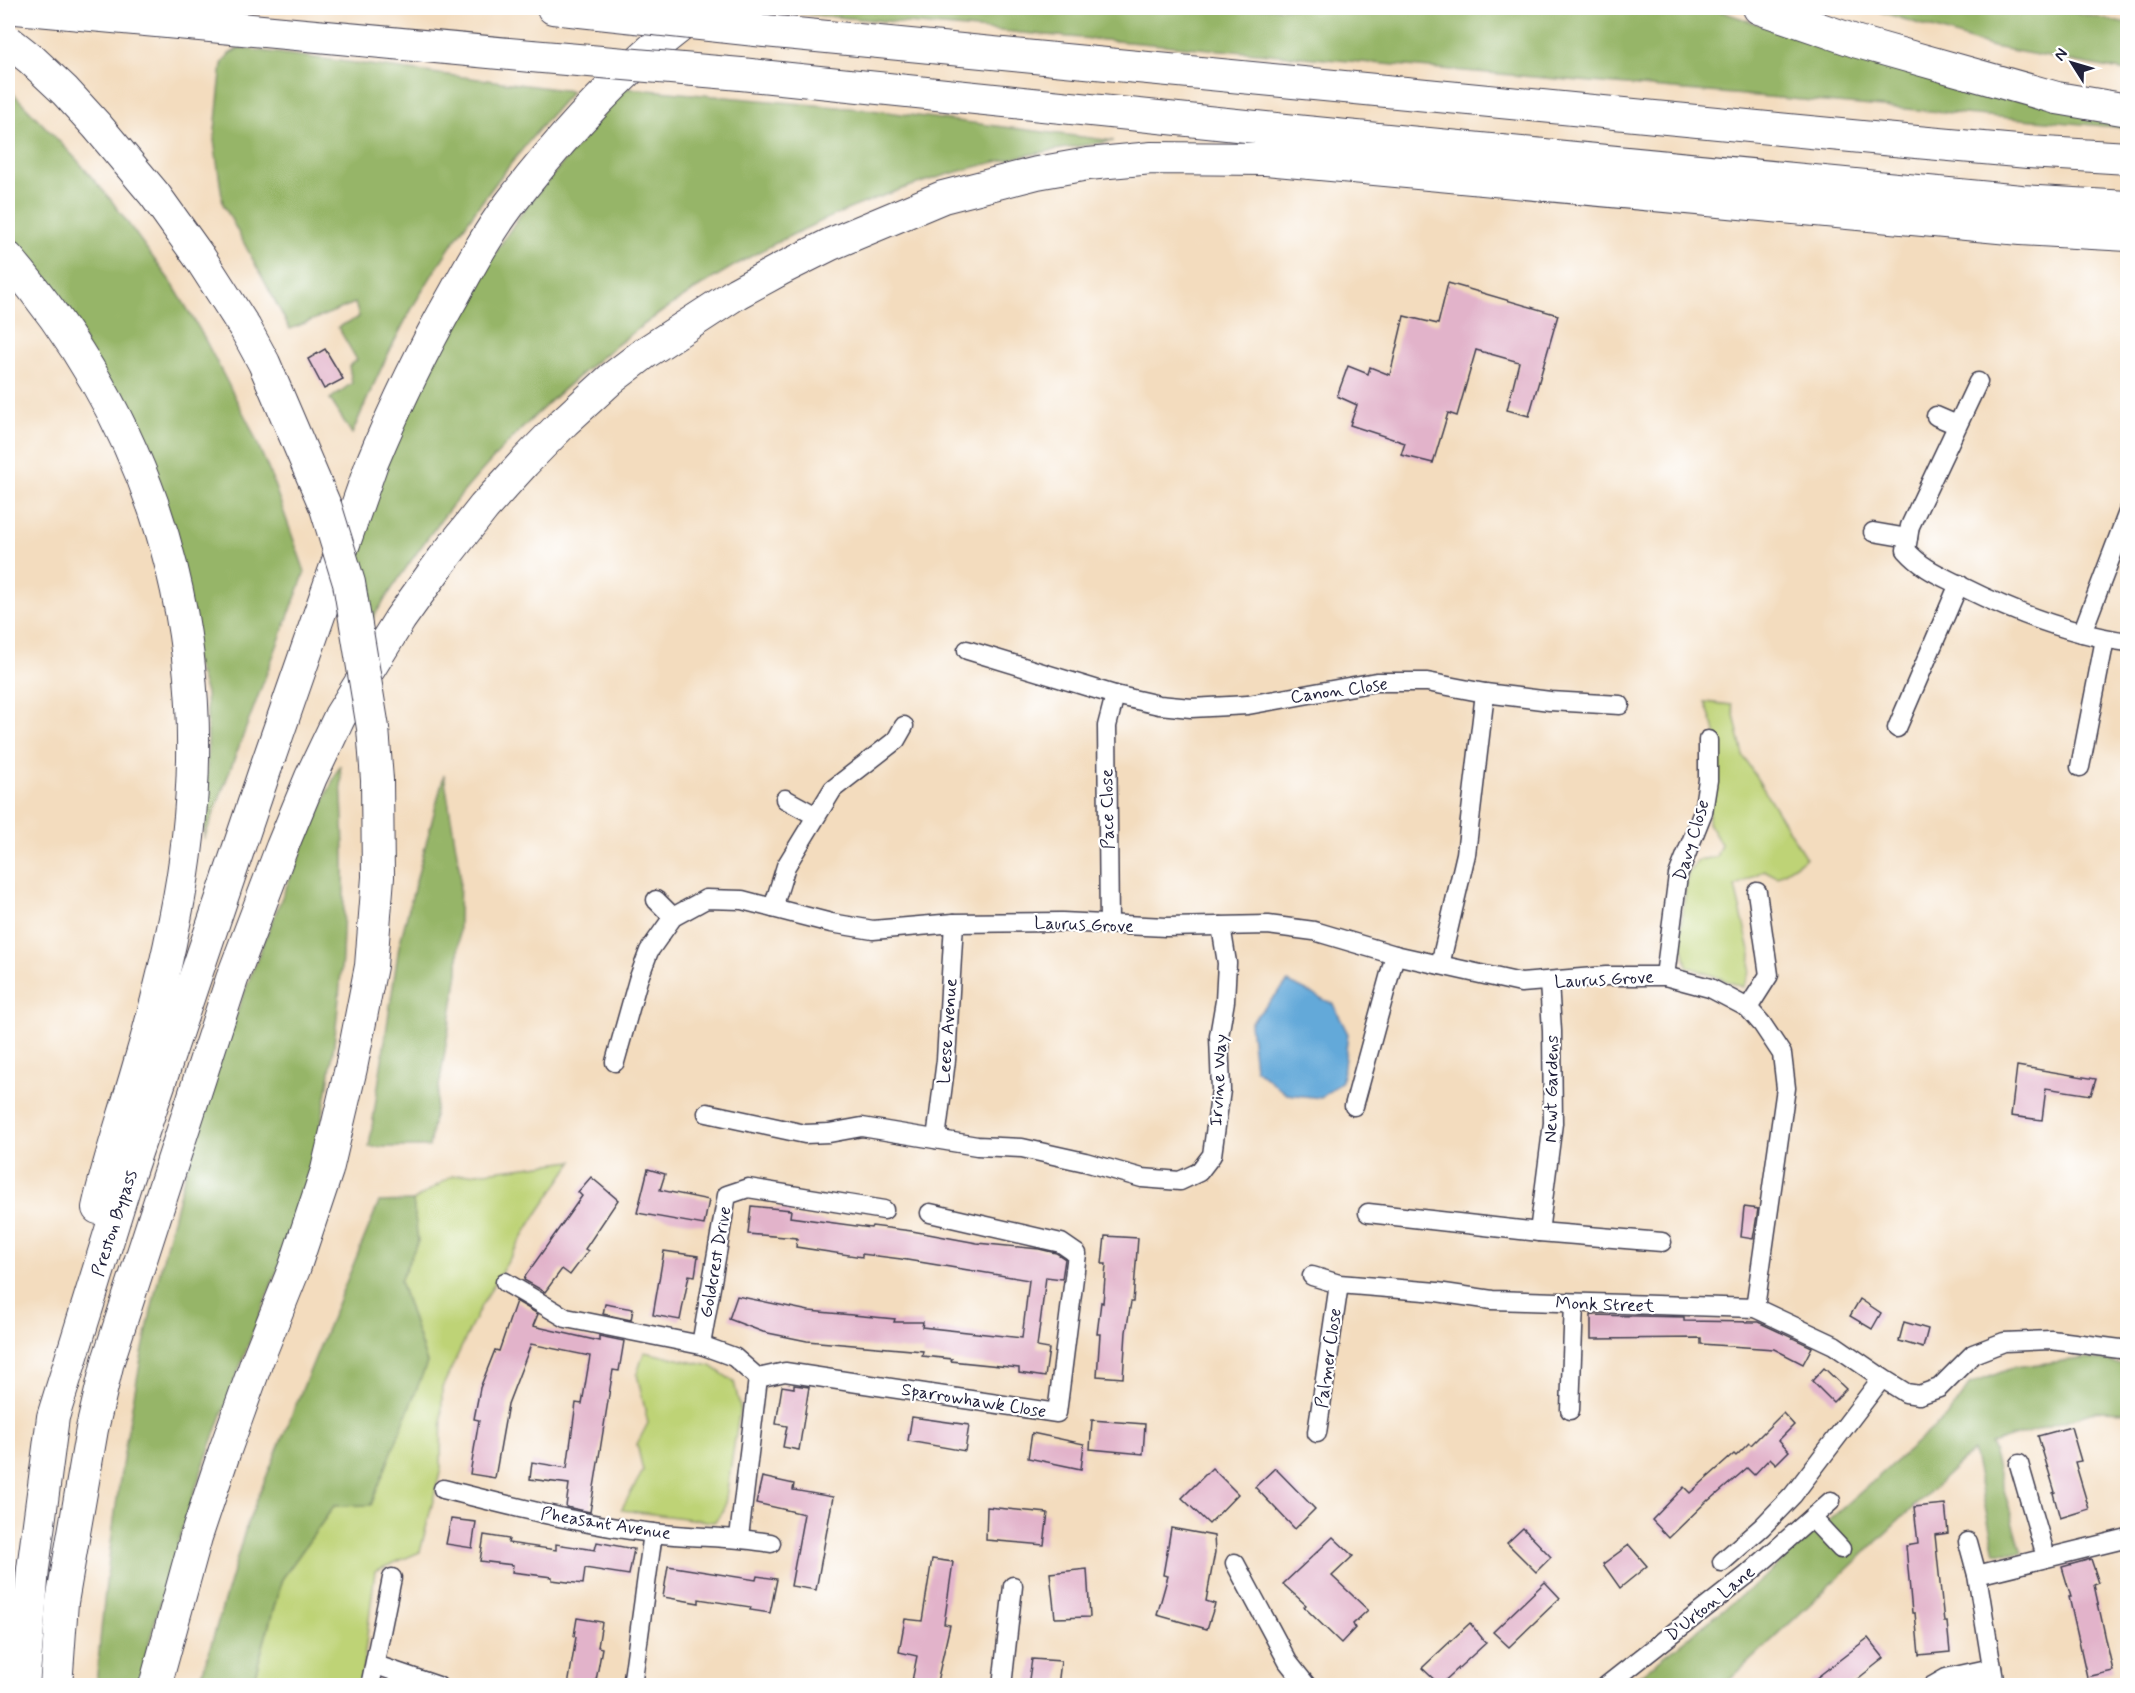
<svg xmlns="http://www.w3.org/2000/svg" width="2135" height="1693" font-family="Mynerve,sans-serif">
<rect width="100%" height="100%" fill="#fff"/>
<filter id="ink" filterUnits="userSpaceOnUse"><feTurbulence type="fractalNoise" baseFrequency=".0167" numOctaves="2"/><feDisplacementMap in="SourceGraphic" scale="12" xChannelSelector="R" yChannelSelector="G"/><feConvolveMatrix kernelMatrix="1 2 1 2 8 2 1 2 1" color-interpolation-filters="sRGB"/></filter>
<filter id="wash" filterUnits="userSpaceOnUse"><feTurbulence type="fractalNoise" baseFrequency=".008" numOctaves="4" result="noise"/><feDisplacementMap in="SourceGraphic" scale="24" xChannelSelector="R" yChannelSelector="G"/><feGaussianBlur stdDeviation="1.35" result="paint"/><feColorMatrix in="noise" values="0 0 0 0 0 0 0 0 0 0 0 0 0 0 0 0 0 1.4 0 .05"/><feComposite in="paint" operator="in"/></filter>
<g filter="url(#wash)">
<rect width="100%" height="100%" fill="#f3dcbe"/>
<g fill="#bed376" stroke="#707a58" stroke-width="1.5">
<polygon points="1705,702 1732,705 1743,756 1806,858 1777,877 1764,870 1735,887 1751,954 1750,971 1743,987 1687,966 1680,934 1688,873 1698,860 1716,857 1721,844 1708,823 1718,738"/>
<polygon points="573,1161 531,1223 481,1306 442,1388 441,1469 420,1552 375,1571 361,1685 252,1686 282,1579 334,1506 427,1363 400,1281 418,1241 413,1201 452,1176"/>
<polygon points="644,1352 711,1366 734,1382 740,1407 724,1510 714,1522 621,1510 643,1471 637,1444 648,1423 637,1374"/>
</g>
<g fill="#96b567" stroke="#5c6c51" stroke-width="1.5">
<polygon points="733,8 1711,8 1829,48 2127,123 2127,128"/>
<polygon points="1868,8 2056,8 2127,24 2127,71 1993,47"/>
<path d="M 239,48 L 572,91 C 513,157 460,226 415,303 C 391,345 371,389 352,434 L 330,399 L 352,383 L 349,366 L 357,360 L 338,327 L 359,317 L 355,303 L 290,329 L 223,204 L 214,140 L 222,64 L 229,54 Z"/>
<polygon points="8,88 77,160 111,200 173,285 200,330 249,424 270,473 305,572 204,839 208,742 206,693 79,327 51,287 8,235"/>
<path d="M 625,88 L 871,110 L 1114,141 C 1062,148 1010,157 960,171 C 768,224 595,338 466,489 C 430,531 399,577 369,624 L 352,556 L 389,452 L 462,303 L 522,212 Z"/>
<path d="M 340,765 C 351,918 342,1071 297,1219 C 290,1242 280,1264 271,1286 C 252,1335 233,1384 215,1434 C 184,1516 160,1600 138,1685 L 96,1686 C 112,1487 147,1291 207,1100 C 243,985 290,874 340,765 Z"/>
<polygon points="444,775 460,872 458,973 429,1147 369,1147 399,946"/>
<polygon points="413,1201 418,1241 400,1281 427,1363 371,1505 334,1506 282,1579 252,1685 199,1685 247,1524 379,1202"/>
<polygon points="2089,1358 2127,1365 2127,1412 2097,1411 1991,1444 2022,1553 1995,1552 1973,1451 1724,1685 1627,1686 1767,1575 1948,1415 1969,1385 2014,1367"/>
</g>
<polygon fill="#63a9d9" stroke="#42668a" stroke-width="1.5" points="1288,982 1333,1004 1348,1034 1342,1081 1321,1098 1286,1094 1255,1068 1250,1023"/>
<g id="blocks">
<g fill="#e2b3ca">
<polygon points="1448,283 1558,315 1529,416 1507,410 1519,362 1476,350 1457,416 1448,413 1433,463 1401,455 1405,443 1350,425 1357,405 1337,396 1348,366 1368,374 1370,367 1390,375 1404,316 1438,324"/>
<polygon points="325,349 343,379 324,389 308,359"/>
<polygon points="2017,1066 2096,1079 2091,1095 2046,1088 2042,1120 2011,1116"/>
<polygon points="648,1169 665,1174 660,1190 709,1200 704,1225 637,1213"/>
<polygon points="591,1177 618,1200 585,1249 588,1251 570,1275 562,1269 545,1292 524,1280 526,1275 582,1196 578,1192"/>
<polygon points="751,1206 791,1210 790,1217 871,1228 872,1226 912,1231 977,1243 1039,1249 1056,1253 1065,1259 1062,1279 1046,1277 1037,1347 1049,1349 1045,1377 1019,1373 1019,1368 951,1361 952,1359 922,1356 923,1351 807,1341 763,1332 729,1319 737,1296 809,1311 895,1319 894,1322 923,1322 922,1327 1022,1338 1029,1280 901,1259 862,1254 862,1257 796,1247 797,1238 748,1234"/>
<polygon points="1744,1207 1758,1209 1753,1239 1741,1237"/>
<polygon points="1105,1236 1138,1238 1133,1302 1131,1302 1126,1332 1123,1378 1097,1376 1100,1334 1097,1334 1101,1302 1103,1303 1106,1264 1102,1264"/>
<polygon points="664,1251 698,1256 695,1276 689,1275 680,1320 653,1315"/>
<polygon points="1860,1299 1881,1313 1872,1329 1850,1316"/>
<polygon points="516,1301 538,1314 533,1326 599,1341 599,1336 624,1341 619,1371 613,1370 590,1512 566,1507 569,1484 530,1479 532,1462 567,1468 576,1403 582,1404 590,1356 531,1344 508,1404 495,1478 470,1474 479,1420 474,1419 480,1388 495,1350 499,1351"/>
<polygon points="605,1304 633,1309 631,1320 603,1314"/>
<polygon points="1591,1315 1684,1317 1684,1321 1758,1322 1812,1347 1803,1364 1774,1349 1701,1344 1701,1338 1591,1339"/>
<polygon points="1904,1322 1928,1329 1923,1348 1899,1341"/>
<polygon points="1824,1368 1846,1389 1833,1402 1812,1381"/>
<polygon points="794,1385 809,1387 799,1450 783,1447 787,1426 776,1424 782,1386 794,1388"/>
<polygon points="1783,1413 1794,1425 1779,1440 1789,1451 1776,1464 1770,1458 1754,1475 1747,1468 1709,1501 1708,1500 1669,1538 1652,1520 1684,1487 1690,1493 1734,1454 1736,1456 1749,1443 1751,1445"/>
<polygon points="912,1417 969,1425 965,1451 908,1441"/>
<polygon points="1092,1420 1145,1424 1143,1454 1090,1449"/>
<polygon points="2071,1427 2081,1461 2075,1462 2089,1509 2060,1518 2053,1493 2055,1492 2038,1436"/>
<polygon points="1032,1433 1084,1444 1081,1469 1028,1458"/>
<polygon points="1212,1468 1238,1494 1209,1524 1182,1498"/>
<polygon points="1275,1468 1315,1509 1295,1529 1255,1487"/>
<polygon points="762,1477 794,1484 793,1490 833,1497 816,1590 791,1586 804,1514 756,1503"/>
<polygon points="1945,1504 1948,1533 1935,1535 1944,1622 1947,1622 1950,1652 1919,1655 1915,1613 1912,1613 1906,1546 1918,1544 1914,1507"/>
<polygon points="987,1507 1048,1513 1044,1545 986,1540"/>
<polygon points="451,1519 476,1522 472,1548 446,1544"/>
<polygon points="1171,1528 1214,1536 1215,1552 1206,1601 1215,1604 1207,1629 1157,1615 1168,1576 1163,1575"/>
<polygon points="1523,1528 1551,1557 1536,1572 1507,1543"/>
<polygon points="484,1535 509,1539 508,1543 556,1550 556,1544 595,1550 597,1542 634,1549 629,1575 585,1568 583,1584 552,1580 552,1577 512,1572 513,1565 480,1561"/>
<polygon points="1333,1537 1353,1556 1332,1576 1368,1610 1353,1624 1355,1628 1341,1643 1304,1607 1306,1605 1283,1584"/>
<polygon points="1629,1545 1647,1566 1620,1588 1603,1564"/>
<polygon points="932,1559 953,1562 944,1624 950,1625 936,1686 911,1686 917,1656 899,1652 905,1619 922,1621"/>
<polygon points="2091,1559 2099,1583 2094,1585 2113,1671 2087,1677 2069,1597 2071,1597 2062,1567"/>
<polygon points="668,1566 756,1580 757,1576 777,1579 770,1613 750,1610 751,1607 699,1599 699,1603 663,1597"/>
<polygon points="1087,1569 1090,1617 1055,1618 1050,1573"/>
<polygon points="1545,1582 1560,1598 1509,1647 1493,1632"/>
<polygon points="577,1618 602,1622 598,1647 602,1648 595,1686 568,1686 576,1637 574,1636"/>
<polygon points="1470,1623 1486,1643 1440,1685 1422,1668"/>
<polygon points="1868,1638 1884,1658 1860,1677 1848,1686 1806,1686"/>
<polygon points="1032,1659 1061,1661 1058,1686 1028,1686"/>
</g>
</g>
</g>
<g filter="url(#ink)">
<use href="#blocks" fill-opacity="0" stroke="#413e4f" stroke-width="1.5"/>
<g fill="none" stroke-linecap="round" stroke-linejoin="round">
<g stroke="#413e4f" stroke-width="21">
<g id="street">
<path d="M 1978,382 L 1910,526 L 1906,550 C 1924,570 1940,575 1963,587 C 2015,613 2069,634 2128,642"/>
<polyline points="1936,416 1957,425"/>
<polyline points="1873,532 1908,538"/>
<polyline points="2082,633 2128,512"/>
<polyline points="967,650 1115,695 1159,705 1191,708 1248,705 1376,682 1427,682 1485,693 1550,701 1620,705"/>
<polyline points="1897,728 1959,584"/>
<polyline points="2080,767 2105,639"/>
<polyline points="785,799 816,816"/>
<polyline points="656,900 673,917"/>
<polyline points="773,908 786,866 833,789 896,740 904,726"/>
<polyline points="1109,924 1107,726 1115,695"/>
<polyline points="1440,965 1466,854 1485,693"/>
<polyline points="1665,976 1678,875 1703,812 1708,780 1708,740"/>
<polyline points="1748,1008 1769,975 1757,892"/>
<polyline points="615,1062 638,980 649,951 673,917 706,899 742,900 831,923 873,930 954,923 1062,922 1166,927 1268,925 1314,931 1395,955 1521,983 1606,976 1665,976 1710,988 1748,1008 1762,1024 1782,1054 1786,1088 1755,1308"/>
<polyline points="1354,1106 1395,955"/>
<polyline points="707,1113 805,1134 829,1133 862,1127 977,1146 1022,1148 1085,1162 1142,1178 1180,1181 1199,1172 1212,1155 1221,1090 1219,1036 1225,1001 1227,963 1221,926"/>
<polyline points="936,1139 946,1060 954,923"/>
<polyline points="1368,1213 1539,1232 1662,1242"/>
<polyline points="1539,1232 1553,1123 1552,1031 1549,982"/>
<polyline points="1312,1276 1339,1284 1437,1292 1492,1300 1755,1308 1834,1345 1882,1378 1793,1495 1762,1527 1722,1562"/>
<polyline points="505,1282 566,1318 701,1345 734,1357 758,1378 739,1537"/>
<polyline points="701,1345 727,1195 748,1188 884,1210"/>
<polyline points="758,1378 785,1372 1057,1413 1077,1254 1061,1243 930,1213"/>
<polyline points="1882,1378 1906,1393 1919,1395 1939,1388 1973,1354 2004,1342 2051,1340 2128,1350"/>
<polyline points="1570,1410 1574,1303"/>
<polyline points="1317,1433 1339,1284"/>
<polyline points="2019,1464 2046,1557"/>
<path d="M 443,1489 C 512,1506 582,1525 653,1533 C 693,1538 731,1536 771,1543"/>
<polyline points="1812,1518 1841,1549"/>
<polyline points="1968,1542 1977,1575 1995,1686"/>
<polyline points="1235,1563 1288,1662 1307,1686"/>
<polyline points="1977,1575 2128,1538"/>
<polyline points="376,1665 438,1686"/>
<polyline points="370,1686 392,1578"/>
<polyline points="632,1686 653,1533"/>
<polyline points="1002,1686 1013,1586"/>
<polyline points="1606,1686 1747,1575 1831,1501"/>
<polyline points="1932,1686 1946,1678 1992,1668"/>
</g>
</g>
<g stroke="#413e4f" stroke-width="34">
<g id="highway">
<polyline points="16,8 531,56"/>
<polyline points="553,8 580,11"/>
<polyline points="1759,8 1858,42 2057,98 2128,110"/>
<polyline points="765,31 1872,138 2028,152 2128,158"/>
<polyline points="741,74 1305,132 2021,201 2128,207"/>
<path d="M 8,258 C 172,449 225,674 175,919 C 165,970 152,1022 137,1072 C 124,1117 108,1162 98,1208"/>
<path d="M 23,1686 L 33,1569 L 53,1417 L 124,1188 L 264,773 L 372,463 C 396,405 423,349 454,295 C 471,264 488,233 509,205 C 551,150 599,96 651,50 C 668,35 686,22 704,8"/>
<polyline points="56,1686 62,1602 92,1429 108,1361 232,979 282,847 311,777 340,716 400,619 443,559 484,507 524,463 564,422 611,379 645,353 737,293 781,269 831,244 943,197 1037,173 1088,164 1152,158 1266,159 2020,229 2128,235"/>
<polyline points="155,1686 196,1537 224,1453 257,1361 294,1269 327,1170 351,1068 371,966 378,877 377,780"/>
</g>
</g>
<use href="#street" stroke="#fff" stroke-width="18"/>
<use href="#highway" stroke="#fff" stroke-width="32"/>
<g stroke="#413e4f" stroke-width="34" stroke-linecap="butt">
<g id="highway-bridge">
<polyline points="580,11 765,31"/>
<polyline points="8,41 32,60 65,91 97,126 155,195 200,258 245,328 264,363 326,508 349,583 373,728 377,780"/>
<polyline points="531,56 741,74"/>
</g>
</g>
<use href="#highway-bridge" stroke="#fff" stroke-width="32"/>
</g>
</g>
<g text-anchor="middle" stroke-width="4.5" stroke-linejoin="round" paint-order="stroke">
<g font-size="18" fill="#22223b" stroke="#fff">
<text transform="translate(1339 690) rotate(-8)" y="6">Canon Close</text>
<text transform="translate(1107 809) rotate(-91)" y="6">Pace Close</text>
<text transform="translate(1691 840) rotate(-73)" y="6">Davy Close</text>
<text transform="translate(1084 924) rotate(2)" y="6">Laurus Grove</text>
<text transform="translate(1604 979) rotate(-3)" y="6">Laurus Grove</text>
<text transform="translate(947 1031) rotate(-86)" y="6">Leese Avenue</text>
<text transform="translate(1218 1080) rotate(-87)" y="6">Irvine Way</text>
<text transform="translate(1551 1089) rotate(-89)" y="6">Newt Gardens</text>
<text transform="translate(114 1223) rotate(-72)" y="6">Preston Bypass</text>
<text transform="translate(715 1262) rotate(-80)" y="6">Goldcrest Drive</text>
<text transform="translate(1605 1304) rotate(2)" y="6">Monk Street</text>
<text transform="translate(1328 1358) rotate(-82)" y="6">Palmer Close</text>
<text transform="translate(974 1400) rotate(9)" y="6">Sparrowhawk Close</text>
<text transform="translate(606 1523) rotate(9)" y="6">Pheasant Avenue</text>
<text transform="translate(1710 1603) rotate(-39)" y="6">D'Urton Lane</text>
</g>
</g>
<rect width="2135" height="1693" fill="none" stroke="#fff" stroke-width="30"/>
<g transform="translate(2072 63) rotate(307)" stroke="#ffffff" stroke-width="4.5" paint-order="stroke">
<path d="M0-4.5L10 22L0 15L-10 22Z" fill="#22223b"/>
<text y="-9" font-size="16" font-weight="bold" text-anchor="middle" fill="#22223b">N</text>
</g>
</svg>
